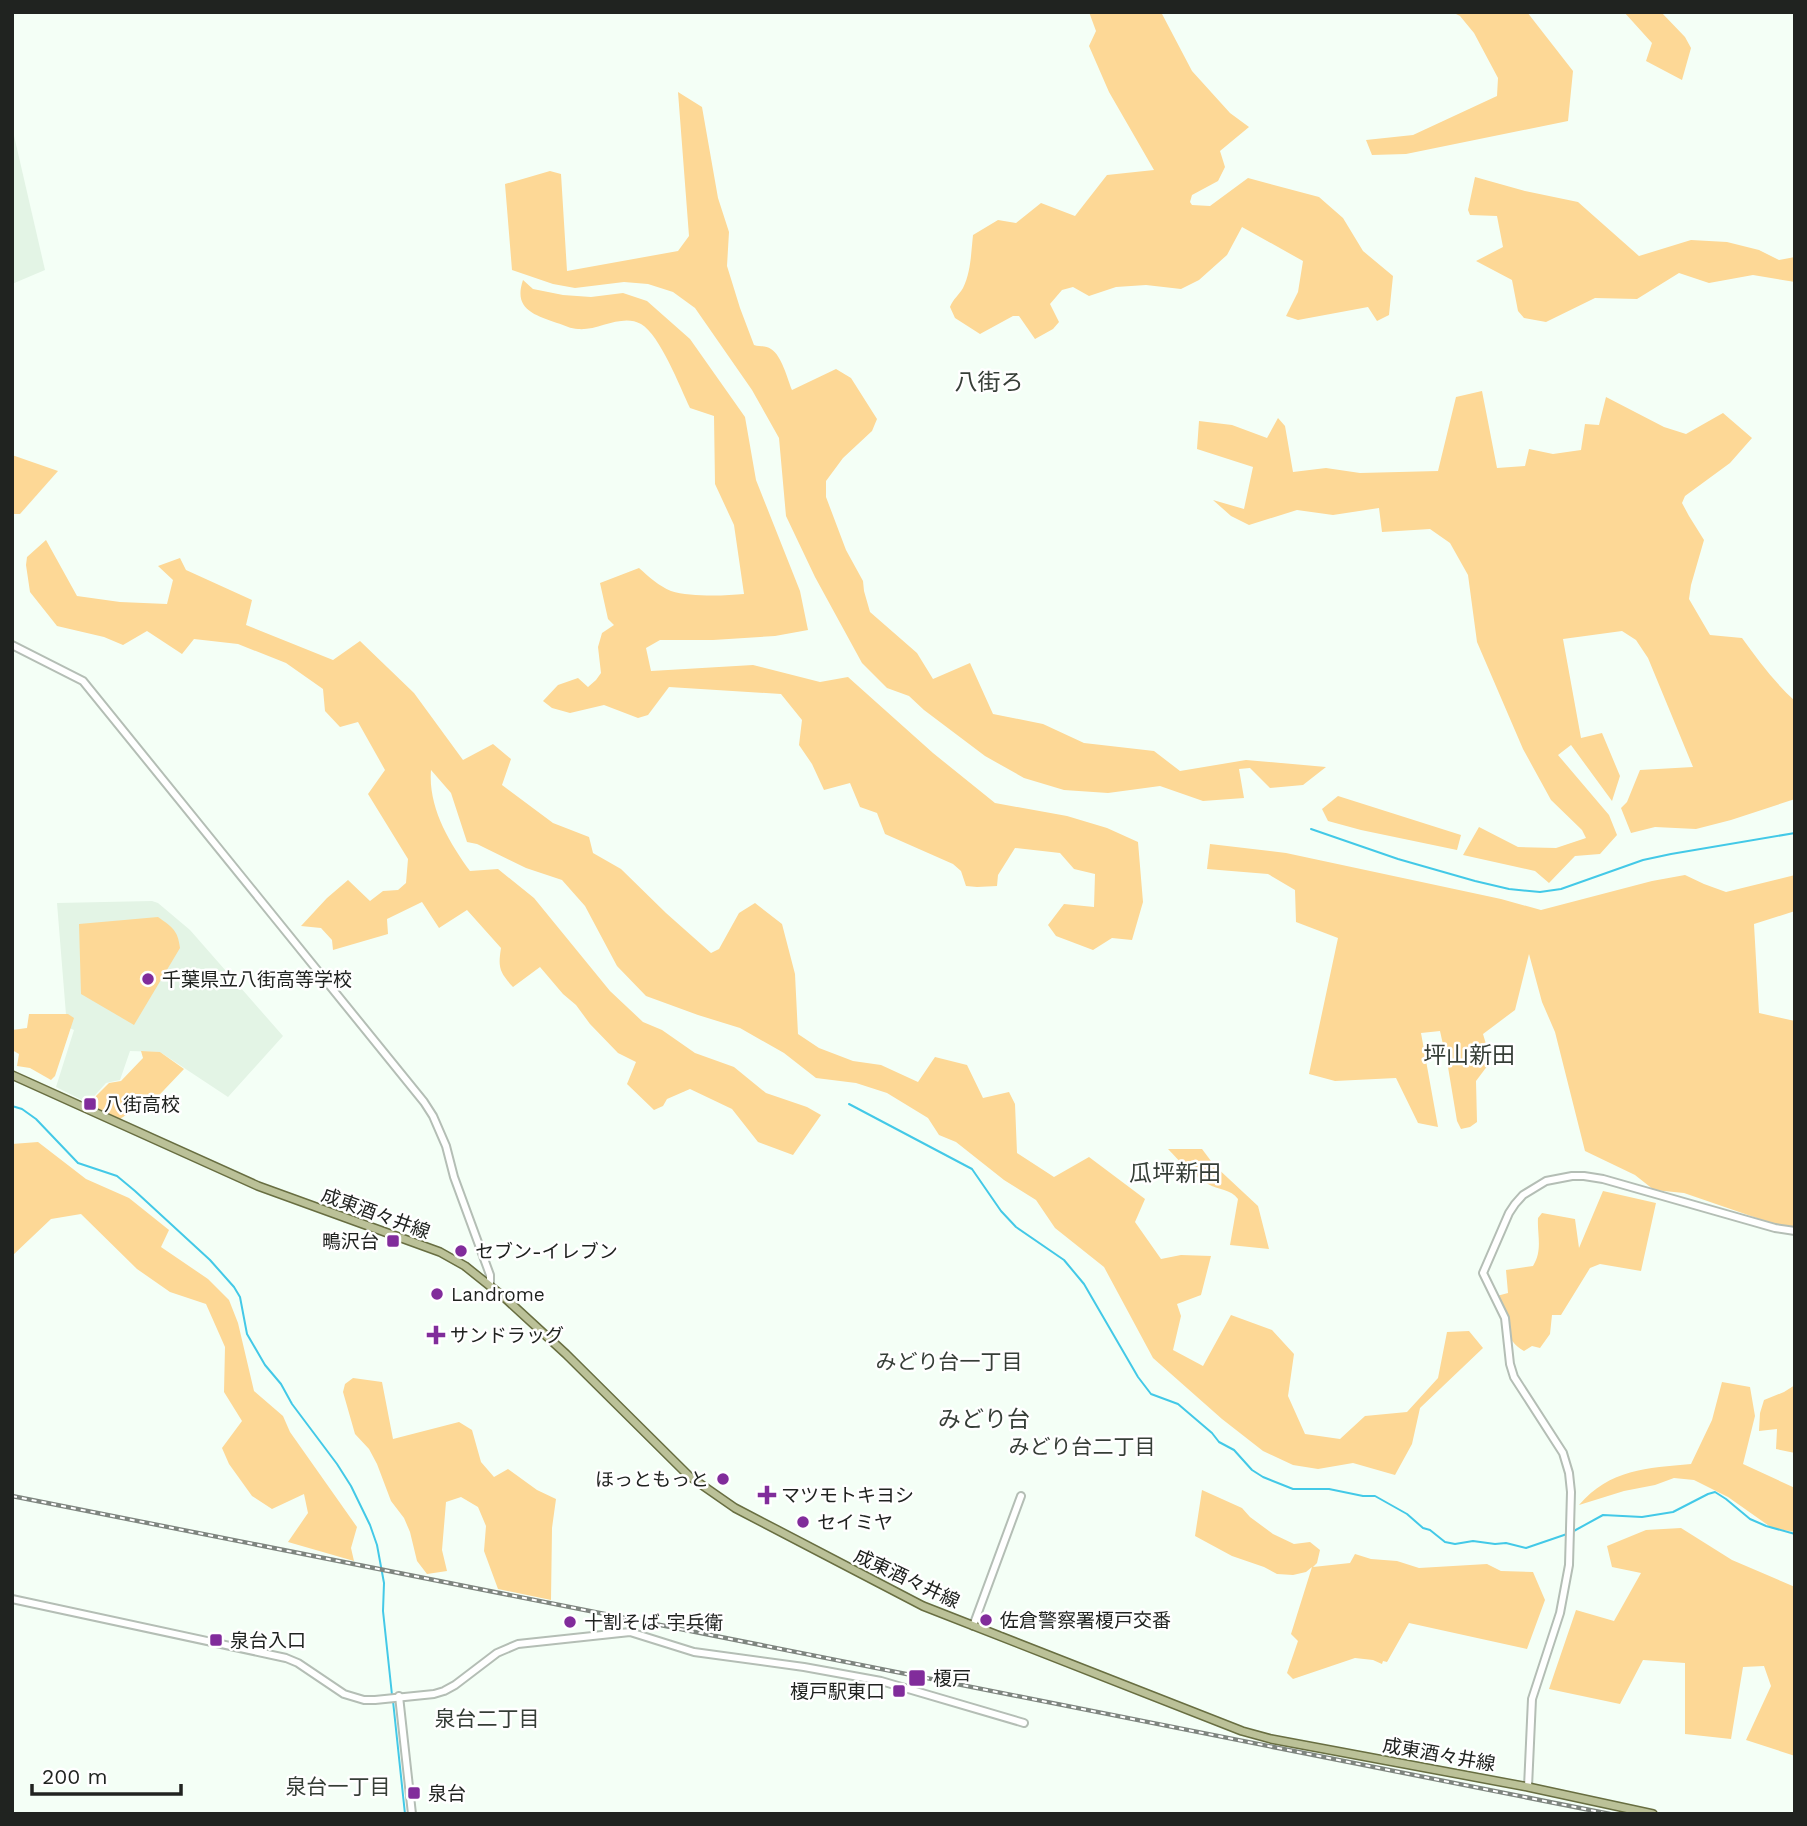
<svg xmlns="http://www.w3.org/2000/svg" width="1807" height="1826" font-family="'Work Sans','Noto Sans JP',sans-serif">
<rect width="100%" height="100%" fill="#f4fff6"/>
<g fill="#e3f4e5">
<polygon points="12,127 45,270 12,284"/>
<polygon points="152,901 158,903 190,930 283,1036 228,1097 160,1052 130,1051 120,1080 106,1083 88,1103 56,1087 74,1030 67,1027 57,903"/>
</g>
<g fill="#fdd896">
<path d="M 1089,12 L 1161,12 L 1192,71 L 1230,113 L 1249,127 L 1220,151 L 1225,167 L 1218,181 L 1192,195 L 1190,202 L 1192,205 L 1210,206 L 1248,178 L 1319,197 L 1343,218 L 1363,251 L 1393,276 L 1389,315 L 1377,321 L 1368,307 L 1298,320 L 1286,316 L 1298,292 L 1303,261 L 1242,227 L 1227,255 L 1199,280 L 1181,289 L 1146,285 L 1116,287 L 1089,296 L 1073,287 L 1062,290 L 1050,304 L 1059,322 L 1053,329 L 1035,339 L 1019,316 L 1013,316 L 980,334 L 955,318 L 950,307 C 953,299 959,295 963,288 C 971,272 971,253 973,235 L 998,220 L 1016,223 L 1041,203 L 1075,216 L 1107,175 L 1154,170 L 1109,92 L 1089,46 L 1096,31 Z"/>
<polygon points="1452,12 1527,12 1573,71 1568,121 1406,154 1372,155 1366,140 1413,135 1497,96 1498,78 1474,33 1460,16"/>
<polygon points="1624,12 1661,12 1685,37 1691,48 1682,80 1646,61 1652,43"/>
<path d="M 678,92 L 702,107 L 718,198 L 729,232 L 727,266 L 740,308 L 754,345 C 760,347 766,345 771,349 C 782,356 787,378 792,390 L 836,369 L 851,378 L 877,419 L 872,431 L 843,458 L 826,481 L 826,497 L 846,550 L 863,581 L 864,591 L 870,612 L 917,653 L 933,679 L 970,663 L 993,714 L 1043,724 L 1084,743 L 1154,751 L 1180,771 L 1246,760 L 1326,767 L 1303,785 L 1270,788 L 1250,768 L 1239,769 L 1244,798 L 1203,801 L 1160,786 L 1108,793 L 1064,790 L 1024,778 L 985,756 L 924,710 L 909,696 L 887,688 L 862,663 L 815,577 L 786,516 L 779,438 L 752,390 L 695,308 L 673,292 L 648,284 L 624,282 L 575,288 L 553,284 L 512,270 L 505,184 L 550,171 L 561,174 L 567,271 L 678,251 L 689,236 Z"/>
<polygon points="1475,177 1525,191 1578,202 1639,256 1691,240 1727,242 1759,250 1779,260 1795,257 1795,282 1753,275 1709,283 1679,273 1637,299 1595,298 1546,322 1524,318 1518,311 1512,280 1476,261 1503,247 1497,216 1470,215 1468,210"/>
<path d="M 523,280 L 533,289 L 563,295 L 591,297 L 623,293 L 647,301 L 690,339 L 745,417 L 756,480 L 800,591 L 808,630 L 775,636 L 713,640 L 660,640 L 646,648 L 651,671 L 753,665 L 820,682 L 848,677 L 933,753 L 995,803 L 1067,816 L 1107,828 L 1138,842 L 1143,902 L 1132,940 L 1112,938 L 1093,950 L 1056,936 L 1048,925 L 1064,904 L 1094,907 L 1095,874 L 1074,869 L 1060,853 L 1015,848 L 998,875 L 997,886 L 977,887 L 966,886 L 961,871 L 953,864 L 885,834 L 877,813 L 860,807 L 850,783 L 824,790 L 812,764 L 799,745 L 802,720 L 781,694 L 669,687 L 648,715 L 638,718 L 604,705 L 570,713 L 552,708 L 543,701 L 558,685 L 578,678 L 588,687 L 596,680 L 601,673 L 598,647 L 602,633 L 614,625 L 608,619 L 600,583 L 639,568 C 649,577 659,586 671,591 C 690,597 724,596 744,594 L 734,525 L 715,484 L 714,416 L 690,408 C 680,387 660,335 641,324 C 622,313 598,331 578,329 C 571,329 564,325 557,323 C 534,315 513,309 523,280 Z"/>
<path d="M 1482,391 L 1497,468 L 1525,466 L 1529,449 L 1553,454 L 1581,450 L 1585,424 L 1599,425 L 1606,397 L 1664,427 L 1686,434 L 1723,413 L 1752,438 L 1730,463 L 1685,496 L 1682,503 L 1689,516 L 1704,540 L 1691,585 L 1689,599 L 1710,635 L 1742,638 C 1758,660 1774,682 1795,701 L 1795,799 L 1731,820 L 1696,829 L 1655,827 L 1631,833 L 1621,808 L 1627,802 L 1640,770 L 1693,767 L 1648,658 L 1636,640 L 1622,631 L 1563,639 L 1581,738 L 1602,733 L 1620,776 L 1612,801 L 1571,745 L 1558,755 L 1609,815 L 1617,835 L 1600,854 L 1575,856 L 1549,883 L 1535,871 L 1463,855 L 1479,827 L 1518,847 L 1556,848 L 1586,838 L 1582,830 L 1551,800 L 1523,749 L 1477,642 L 1468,575 L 1450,543 L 1430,529 L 1382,532 L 1379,508 L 1333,515 L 1297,510 L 1249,525 L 1231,516 L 1213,500 L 1244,509 L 1253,467 L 1197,449 L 1199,421 L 1232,425 L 1267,438 L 1278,418 L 1285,426 L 1293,472 L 1326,468 L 1360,473 L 1438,471 L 1456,397 Z"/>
<polygon points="12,455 58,471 20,514 12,514"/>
<path d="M 46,540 L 77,596 L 120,602 L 167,604 L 173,580 L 158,566 L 180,558 L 186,570 L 252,600 L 246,625 L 333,660 L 360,641 L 414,693 L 463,760 L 493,744 L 511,759 L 502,785 L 553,823 L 589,837 L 593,853 L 621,869 L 666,913 L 711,953 L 719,949 L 739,913 L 755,903 L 782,924 L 795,974 L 798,1034 L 819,1048 L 853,1061 L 881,1065 L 918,1082 L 935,1057 L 967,1065 L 983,1098 L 1009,1092 L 1015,1104 L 1017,1153 L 1054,1177 L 1089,1157 L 1145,1199 L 1135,1222 L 1161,1259 L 1181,1255 L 1211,1256 L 1201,1295 L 1177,1304 L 1181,1316 L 1173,1350 L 1203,1366 L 1231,1315 L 1272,1330 L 1294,1354 L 1288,1396 L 1305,1434 L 1340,1439 L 1365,1416 L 1407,1412 L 1438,1378 L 1447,1332 L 1469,1331 L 1483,1348 L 1420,1408 L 1412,1444 L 1395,1475 L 1353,1463 L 1318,1469 L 1293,1465 L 1263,1451 L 1222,1419 L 1153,1358 L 1104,1267 L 1055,1228 L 1036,1200 L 1004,1180 L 956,1142 L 939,1135 L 928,1118 L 887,1093 L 856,1083 L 816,1078 L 784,1053 L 740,1028 L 698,1015 L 646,996 L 617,966 L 585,906 L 562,880 L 526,868 L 477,844 L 467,842 L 451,793 L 431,770 C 428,807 449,842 470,871 L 498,869 L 534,898 L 610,991 L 643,1022 L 662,1030 L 695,1053 L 734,1067 L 766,1093 L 807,1107 L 821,1115 L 793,1155 L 758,1142 L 732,1109 L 690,1089 L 667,1099 L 663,1106 L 654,1110 L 627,1084 L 636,1062 L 618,1053 L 590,1024 L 576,1005 L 563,994 L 540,967 L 513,987 C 499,972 498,967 501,948 L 467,910 L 439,928 L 422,902 L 387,919 L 388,934 L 333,950 L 332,940 L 321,928 L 301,926 L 327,898 L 348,880 L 370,901 L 383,891 L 398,890 L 406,883 L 408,859 L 368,794 L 385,770 L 358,722 L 340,727 L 325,711 L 323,689 L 286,663 L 238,644 L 194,639 L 182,654 L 147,631 L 123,645 L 104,637 L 57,626 L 30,592 L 26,565 L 27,557 Z"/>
<polygon points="1338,796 1461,835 1457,850 1361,830 1328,821 1322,809"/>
<polygon points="1210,844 1286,853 1501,899 1541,910 1652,881 1685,875 1704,884 1726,892 1795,875 1795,911 1754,924 1759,1013 1795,1021 1795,1226 1789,1229 1684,1193 1654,1190 1635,1175 1585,1151 1555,1032 1542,1002 1529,954 1515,1010 1483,1034 1491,1061 1476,1081 1477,1122 1470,1127 1461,1129 1457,1121 1448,1067 1440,1031 1421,1033 1438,1127 1418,1123 1396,1078 1335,1081 1309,1074 1338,938 1296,922 1295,890 1268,874 1207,869"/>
<path d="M 158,917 C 172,927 178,930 180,948 L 134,1025 L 81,994 L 79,924 Z"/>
<polygon points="29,1014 68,1014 74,1018 55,1076 51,1080 30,1068 17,1066 19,1054 12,1050 12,1030 27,1028"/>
<polygon points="141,1051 160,1052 184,1069 144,1111 138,1107 120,1119 90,1105 91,1101 109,1083 121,1081 143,1058"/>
<polygon points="38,1142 86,1179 129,1198 169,1230 161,1247 208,1279 229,1300 238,1323 254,1391 283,1416 290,1432 357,1527 351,1548 354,1561 288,1542 308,1513 304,1494 272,1509 252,1496 229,1464 222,1448 242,1421 224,1392 225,1347 206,1304 170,1292 137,1269 81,1214 51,1219 12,1256 12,1144"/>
<path d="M 1168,1149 L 1202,1149 L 1214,1165 L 1258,1206 L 1269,1249 L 1230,1245 L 1238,1199 C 1231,1189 1218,1190 1208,1184 C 1193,1175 1180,1162 1168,1149 Z"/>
<path d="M 1603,1191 L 1656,1203 L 1641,1271 L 1600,1264 L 1590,1268 L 1561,1315 L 1552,1315 L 1550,1334 L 1540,1348 L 1532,1346 L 1524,1351 C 1506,1342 1500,1314 1493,1297 L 1508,1293 L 1506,1270 L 1533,1266 C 1543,1250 1537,1235 1538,1218 L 1542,1213 L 1575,1219 L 1579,1248 Z"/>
<polygon points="353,1378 382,1382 393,1439 459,1422 472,1430 481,1462 494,1477 508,1469 537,1490 556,1499 552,1528 551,1600 498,1589 484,1551 486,1526 478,1507 461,1497 446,1502 442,1550 447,1571 427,1574 417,1561 410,1532 404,1518 391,1501 377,1464 369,1449 355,1434 343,1392 345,1384"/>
<path d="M 1722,1382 L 1750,1387 L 1755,1416 L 1743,1464 L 1795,1488 L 1795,1532 L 1772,1528 L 1728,1497 L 1694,1480 L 1674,1478 L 1655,1485 L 1624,1491 L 1579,1505 C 1610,1469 1647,1468 1691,1464 L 1712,1420 Z"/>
<polygon points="1795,1385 1795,1453 1776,1449 1777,1429 1759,1431 1760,1413 1764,1400 1784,1392"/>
<polygon points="1202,1490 1242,1508 1250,1517 1273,1534 1294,1544 1310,1542 1320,1550 1317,1563 1313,1567 1350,1563 1355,1554 1371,1559 1397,1561 1419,1568 1487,1564 1501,1571 1533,1572 1545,1600 1527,1649 1409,1623 1387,1662 1383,1661 1382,1664 1373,1660 1355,1658 1293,1679 1287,1673 1298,1641 1291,1634 1312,1567 1306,1572 1293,1575 1277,1574 1264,1567 1232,1556 1195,1536"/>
<polygon points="1681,1528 1732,1560 1795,1587 1795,1756 1746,1740 1771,1686 1764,1666 1743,1667 1731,1739 1685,1734 1685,1663 1643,1660 1620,1704 1549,1689 1576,1610 1614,1621 1641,1573 1612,1567 1607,1546 1646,1530"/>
</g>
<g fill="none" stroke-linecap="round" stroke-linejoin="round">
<g stroke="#43c9e7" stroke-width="2">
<polyline points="1311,829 1398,859 1475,881 1509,889 1540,892 1561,889 1643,860 1671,854 1795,833"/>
<polyline points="849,1104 972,1169 1001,1211 1016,1227 1064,1260 1084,1284 1138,1377 1151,1394 1178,1404 1212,1433 1219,1442 1234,1450 1252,1470 1263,1477 1293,1489 1329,1489 1363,1496 1375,1496 1407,1514 1423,1528 1430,1530 1445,1542 1455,1544 1473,1541 1495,1544 1506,1543 1526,1548 1567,1534"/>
<polyline points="12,1106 22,1109 36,1119 78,1163 117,1176 135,1191 210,1260 234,1287 240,1297 247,1334 265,1365 281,1384 292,1404 337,1464 351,1486 370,1525 377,1545 384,1583 383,1611 392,1695"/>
<polyline points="1572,1532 1603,1515 1642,1517 1673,1512 1708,1494 1715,1492 1726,1499 1750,1519 1766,1526 1795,1534"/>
<polyline points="393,1701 405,1814"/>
</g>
<g stroke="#b4beb5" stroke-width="10">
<g id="secondary">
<polyline points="12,645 83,681 424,1102 433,1116 446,1146 454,1177 490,1275 490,1285"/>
<polyline points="12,1599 286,1658 298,1663 344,1694 364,1700 375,1700 434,1694 444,1691 455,1685 497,1653 518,1644 630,1632 694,1652 804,1667 881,1681 1024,1723"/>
<polyline points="973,1626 1021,1496"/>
<polyline points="399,1696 412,1814"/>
<polyline points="1528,1787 1532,1699 1560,1613 1569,1565 1571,1492 1569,1473 1563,1453 1514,1377 1510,1364 1505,1318 1483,1273 1509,1213 1515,1204 1523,1195 1546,1181 1572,1176 1584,1176 1603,1179 1775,1228 1795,1231"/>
</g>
</g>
<g stroke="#686e41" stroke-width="10">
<polyline id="primary" points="12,1075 258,1186 440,1252 465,1266 505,1298 566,1354 689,1476 735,1508 923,1606 1242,1731 1271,1739 1528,1787 1653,1814"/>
</g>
<use href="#secondary" stroke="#fff" stroke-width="6"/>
<use href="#primary" stroke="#bbc198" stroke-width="7"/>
<g stroke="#7e857f" stroke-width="4.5">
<polyline id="rail" points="12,1496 1610,1814"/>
</g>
<use href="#rail" stroke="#fff" stroke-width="2" stroke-dasharray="5" stroke-linecap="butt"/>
</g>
<g fill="#812c9b" stroke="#fff" stroke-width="2.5">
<circle cx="148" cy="979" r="7"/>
<rect x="83" y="1097" width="14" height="14" rx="3.5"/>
<rect x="386" y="1234" width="14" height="14" rx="3.5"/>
<circle cx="461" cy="1251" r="7"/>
<circle cx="437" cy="1294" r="7"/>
<path d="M432.5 1324.5h7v7h7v7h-7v7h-7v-7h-7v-7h7z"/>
<circle cx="723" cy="1479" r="7"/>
<path d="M763.5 1484.5h7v7h7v7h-7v7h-7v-7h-7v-7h7z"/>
<circle cx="803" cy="1522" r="7"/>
<circle cx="986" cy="1620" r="7"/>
<circle cx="570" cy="1622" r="7"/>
<rect x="209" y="1633" width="14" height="14" rx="3.5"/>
<rect x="908" y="1669" width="18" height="18" rx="3.5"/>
<rect x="892" y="1684" width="14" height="14" rx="3.5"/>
<rect x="407" y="1786" width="14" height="14" rx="3.5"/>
</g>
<g text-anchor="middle" stroke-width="5" stroke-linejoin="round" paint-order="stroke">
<g font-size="19" fill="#202320" stroke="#fff" text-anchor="start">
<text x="162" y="986">千葉県立八街高等学校</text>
<text x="104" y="1111">八街高校</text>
<text x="379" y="1248" text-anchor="end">鴫沢台</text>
<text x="475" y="1258">セブン-イレブン</text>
<text x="451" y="1301">Landrome</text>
<text x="450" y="1342">サンドラッグ</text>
<text x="709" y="1486" text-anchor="end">ほっともっと</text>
<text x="781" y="1502">マツモトキヨシ</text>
<text x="817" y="1529">セイミヤ</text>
<text x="1000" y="1627">佐倉警察署榎戸交番</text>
<text x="584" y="1629">十割そば 宇兵衛</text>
<text x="230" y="1647">泉台入口</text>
<text x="933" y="1685">榎戸</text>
<text x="885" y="1698" text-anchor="end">榎戸駅東口</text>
<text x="428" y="1800">泉台</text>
</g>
<g font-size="19" fill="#202320" stroke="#fff">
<text transform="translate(376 1213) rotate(20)" y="7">成東酒々井線</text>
<text transform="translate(907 1578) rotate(25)" y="7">成東酒々井線</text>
<text transform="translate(1439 1754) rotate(10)" y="7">成東酒々井線</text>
</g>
<g font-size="21" fill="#363e37" stroke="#fff">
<text x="949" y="1369">みどり台一丁目</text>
<text x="1082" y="1454">みどり台二丁目</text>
<text x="487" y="1726">泉台二丁目</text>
<text x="338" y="1794">泉台一丁目</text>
</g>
<g font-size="23" fill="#363e37" stroke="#fff">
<text x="989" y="390">八街ろ</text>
<text x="1469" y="1063">坪山新田</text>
<text x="1175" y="1181">瓜坪新田</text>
<text x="984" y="1427">みどり台</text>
</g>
</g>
<rect width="1807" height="1826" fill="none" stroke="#202320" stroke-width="28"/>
<path d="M32 1784v10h149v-10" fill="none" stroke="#202320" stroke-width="3.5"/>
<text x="42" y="1784" font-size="21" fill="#202320" stroke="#ffffff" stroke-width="5" paint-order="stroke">200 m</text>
</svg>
